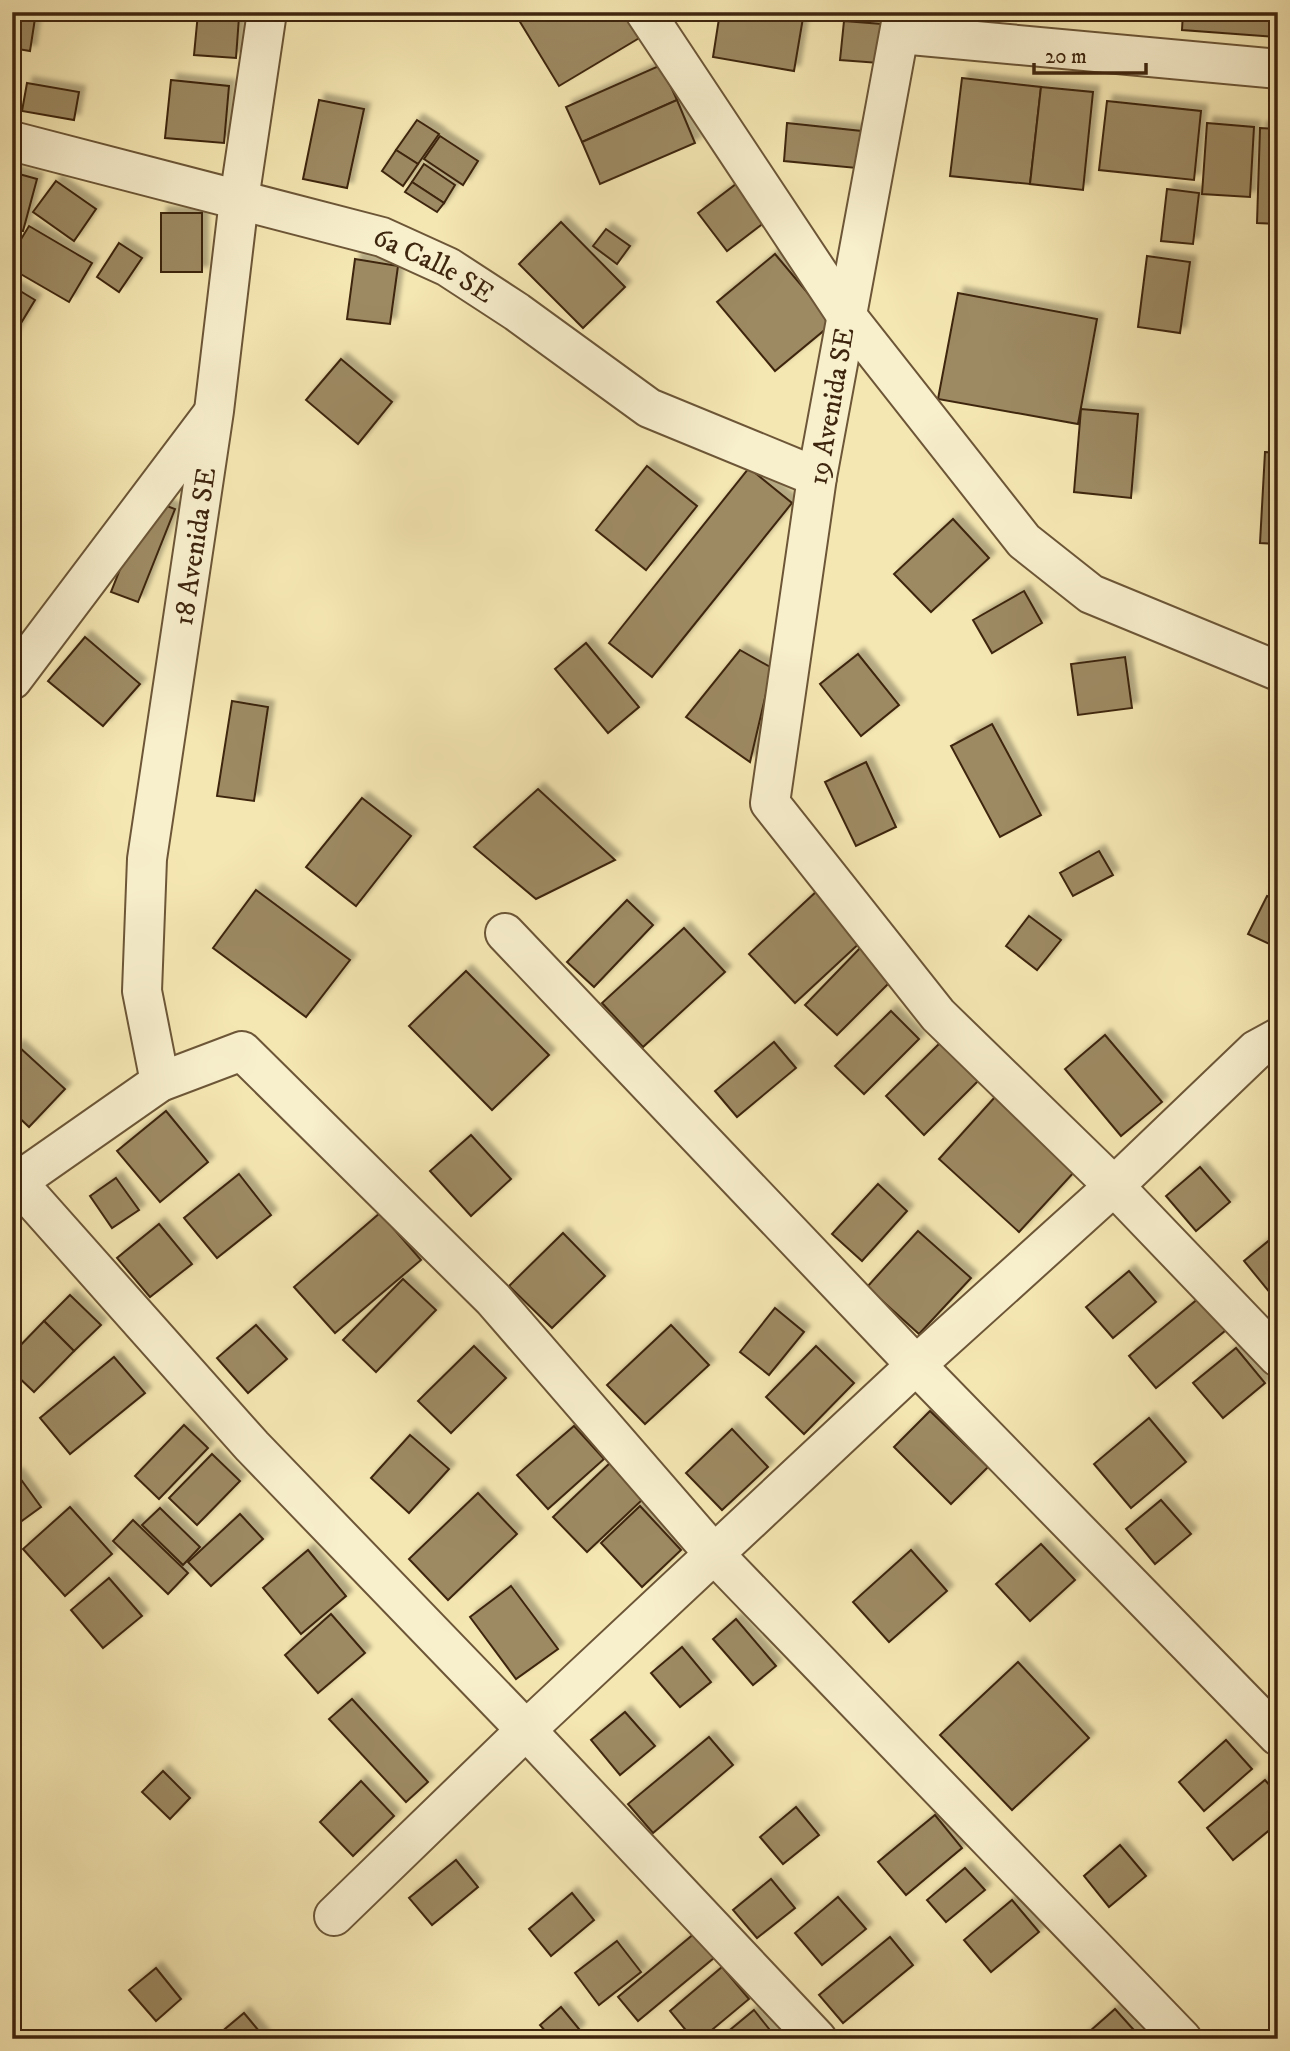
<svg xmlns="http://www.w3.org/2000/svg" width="1290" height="2051" font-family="'IM FELL DW Pica',serif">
<defs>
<filter id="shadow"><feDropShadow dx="6" dy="-6" stdDeviation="2" flood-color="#0004"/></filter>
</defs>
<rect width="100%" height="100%" fill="#f5e7b2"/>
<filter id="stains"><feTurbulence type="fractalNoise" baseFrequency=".00286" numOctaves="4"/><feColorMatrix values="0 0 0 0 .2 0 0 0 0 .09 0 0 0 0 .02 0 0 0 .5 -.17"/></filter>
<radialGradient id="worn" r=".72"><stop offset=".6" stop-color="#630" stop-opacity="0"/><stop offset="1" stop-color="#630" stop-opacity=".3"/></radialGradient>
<g fill="#9d8a63" stroke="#3e250e" stroke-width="2" filter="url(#shadow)">
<polygon points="12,12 36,12 30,51 12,48"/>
<polygon points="514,12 632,12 646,34 559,86"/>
<polygon points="720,12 804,12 794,71 713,57"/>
<polygon points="1183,12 1278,12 1278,37 1182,30"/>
<polygon points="198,13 239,17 236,58 194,55"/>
<polygon points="844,21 882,24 879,63 840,60"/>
<polygon points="661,65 677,100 582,142 566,107"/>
<polygon points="962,78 1041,87 1030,184 950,176"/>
<polygon points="171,80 229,86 224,143 165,138"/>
<polygon points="27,83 79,92 74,120 22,111"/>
<polygon points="1041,87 1093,92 1083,190 1030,184"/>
<polygon points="319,100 364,109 347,188 303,179"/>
<polygon points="677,100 695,143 600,184 582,142"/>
<polygon points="1107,101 1201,111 1194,180 1099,170"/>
<polygon points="417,120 439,134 418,164 396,150"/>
<polygon points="787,123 871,132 867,169 784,161"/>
<polygon points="1207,123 1254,127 1250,197 1202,194"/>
<polygon points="1260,128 1278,129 1278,224 1257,223"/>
<polygon points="440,136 478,161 463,185 424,159"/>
<polygon points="396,150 418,164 403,186 382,171"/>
<polygon points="424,164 455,185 444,203 412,182"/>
<polygon points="12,172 37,179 23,231 12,229"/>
<polygon points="56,181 96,209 74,241 33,212"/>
<polygon points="412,182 444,203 437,212 405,192"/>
<polygon points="736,184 765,222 727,251 698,213"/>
<polygon points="1167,189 1199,193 1193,244 1161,241"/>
<rect x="161" y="213" width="41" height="59"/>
<polygon points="561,222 625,287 583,328 519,264"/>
<polygon points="29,226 92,263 69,302 12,269 12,254"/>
<polygon points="606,229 630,246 617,264 593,246"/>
<polygon points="119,243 142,258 119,292 97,277"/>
<polygon points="775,254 833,323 775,371 717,302"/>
<polygon points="1147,256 1190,262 1180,333 1138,327"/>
<polygon points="355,259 398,266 390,324 347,319"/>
<polygon points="12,286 35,300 12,338"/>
<polygon points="958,293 1097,319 1078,424 938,399"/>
<polygon points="341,359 392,402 358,444 306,400"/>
<polygon points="1081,409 1138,414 1131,498 1074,492"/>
<polygon points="1265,452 1278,453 1278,544 1260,543"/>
<polygon points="647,466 697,506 646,570 596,530"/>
<polygon points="749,468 792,503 652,677 609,643"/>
<polygon points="148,499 175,509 138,602 111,592"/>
<polygon points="953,519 989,558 931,612 894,574"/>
<polygon points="1024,591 1042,623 992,653 973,620"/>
<polygon points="85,637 140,684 103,726 48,681"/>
<polygon points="586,643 639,707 608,733 555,669"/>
<polygon points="740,650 772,668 750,762 686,717"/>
<polygon points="858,654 899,705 861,736 820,684"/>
<polygon points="1125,657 1132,708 1078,715 1071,664"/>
<polygon points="232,701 268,707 254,801 217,796"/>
<polygon points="992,724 1041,815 1000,837 951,746"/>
<polygon points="866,762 896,827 856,846 825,782"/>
<polygon points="538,789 615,860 536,899 474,847"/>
<polygon points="362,798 411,836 356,906 306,867"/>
<polygon points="1099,851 1113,875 1073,896 1060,873"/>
<polygon points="256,890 350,960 306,1017 213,948"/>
<polygon points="818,890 864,939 795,1003 749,954"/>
<polygon points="1267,896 1278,901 1278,948 1248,934"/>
<polygon points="627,900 653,925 594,987 567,962"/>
<polygon points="1029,916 1061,940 1037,970 1006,946"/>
<polygon points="684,928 725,972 643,1047 602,1003"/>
<polygon points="863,945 895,977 837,1035 805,1005"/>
<polygon points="466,971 549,1055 492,1110 409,1026"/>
<polygon points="891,1011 919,1039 864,1094 835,1066"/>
<polygon points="1105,1035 1162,1102 1121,1136 1065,1069"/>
<polygon points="774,1042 796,1068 737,1117 715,1091"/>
<polygon points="941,1042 979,1080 924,1135 886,1096"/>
<polygon points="18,1046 65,1089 29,1127 12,1111 12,1053"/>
<polygon points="995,1097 1075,1171 1019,1232 939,1159"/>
<polygon points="166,1111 208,1162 160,1202 117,1151"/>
<polygon points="471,1135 511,1179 471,1216 430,1171"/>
<polygon points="1200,1167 1230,1202 1196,1231 1166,1196"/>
<polygon points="239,1174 271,1215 217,1258 184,1218"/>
<polygon points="116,1178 139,1210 112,1228 90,1196"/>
<polygon points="878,1184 907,1211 862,1261 832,1234"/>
<polygon points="380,1213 421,1260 335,1333 294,1287"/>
<polygon points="159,1224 192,1264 150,1297 117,1258"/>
<polygon points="918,1231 971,1278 919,1334 867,1287"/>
<polygon points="563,1233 605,1276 552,1328 509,1286"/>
<polygon points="1278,1233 1278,1298 1276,1300 1244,1261"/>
<polygon points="1129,1271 1156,1302 1113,1338 1086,1307"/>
<polygon points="403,1279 436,1310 376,1372 343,1340"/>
<polygon points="70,1295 101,1325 74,1351 44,1321"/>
<polygon points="1199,1298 1226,1330 1156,1388 1129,1356"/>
<polygon points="775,1308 804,1332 769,1375 740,1352"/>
<polygon points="44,1321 74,1351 34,1392 12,1371 12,1354"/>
<polygon points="256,1325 287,1359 248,1393 217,1358"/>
<polygon points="671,1325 709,1365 645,1424 607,1385"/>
<polygon points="474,1346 506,1378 451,1433 418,1401"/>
<polygon points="816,1346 854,1383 804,1434 766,1397"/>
<polygon points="1236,1348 1265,1383 1223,1418 1193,1383"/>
<polygon points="114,1357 145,1393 70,1454 40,1418"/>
<polygon points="930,1411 988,1467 951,1504 894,1447"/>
<polygon points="1149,1418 1186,1462 1131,1508 1094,1464"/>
<polygon points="184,1425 208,1448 159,1499 135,1476"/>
<polygon points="574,1426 604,1459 548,1509 517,1475"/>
<polygon points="732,1429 768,1467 722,1510 686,1473"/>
<polygon points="410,1435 449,1469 409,1513 371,1478"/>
<polygon points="212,1454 240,1481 197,1525 169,1498"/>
<polygon points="611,1462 644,1498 587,1552 553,1517"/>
<polygon points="17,1474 41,1507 12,1528 12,1477"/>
<polygon points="478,1493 517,1534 448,1600 409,1559"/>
<polygon points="1161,1500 1191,1534 1155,1564 1126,1529"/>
<polygon points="640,1506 681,1550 642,1587 601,1543"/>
<polygon points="70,1507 112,1554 65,1596 23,1549"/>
<polygon points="160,1508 200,1547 183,1565 142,1525"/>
<polygon points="240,1514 263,1539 211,1586 188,1562"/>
<polygon points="133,1520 188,1573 168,1594 113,1541"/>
<polygon points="1041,1544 1075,1580 1030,1621 996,1584"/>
<polygon points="308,1550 346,1596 301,1634 263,1588"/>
<polygon points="911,1550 947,1591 889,1642 853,1602"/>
<polygon points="109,1578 142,1616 103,1648 71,1610"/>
<polygon points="511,1586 558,1649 516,1679 470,1617"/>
<polygon points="331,1614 365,1653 318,1693 285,1655"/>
<polygon points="736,1619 776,1666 753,1685 713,1639"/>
<polygon points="682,1647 711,1682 680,1707 651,1673"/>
<polygon points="1018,1662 1089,1738 1012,1810 940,1735"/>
<polygon points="352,1699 428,1782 406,1802 329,1719"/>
<polygon points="625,1712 655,1746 620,1775 591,1740"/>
<polygon points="709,1737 733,1765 653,1833 628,1804"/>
<polygon points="1226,1740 1252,1769 1204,1811 1179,1782"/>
<polygon points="163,1771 190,1798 170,1819 142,1792"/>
<polygon points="1265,1780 1278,1795 1278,1823 1233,1860 1207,1828"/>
<polygon points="361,1781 394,1816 353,1856 320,1822"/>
<polygon points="796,1807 819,1835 783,1864 760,1837"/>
<polygon points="935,1815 962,1848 906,1895 878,1862"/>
<polygon points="1120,1845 1146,1876 1109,1907 1084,1876"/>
<polygon points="456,1860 478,1887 432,1925 409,1898"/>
<polygon points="965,1868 985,1890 946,1922 927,1900"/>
<polygon points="771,1879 795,1908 757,1938 733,1910"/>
<polygon points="572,1893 594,1920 551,1956 529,1929"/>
<polygon points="838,1897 866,1929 822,1965 795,1933"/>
<polygon points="1012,1900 1039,1932 991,1972 964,1940"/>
<polygon points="695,1933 715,1957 638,2021 618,1997"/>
<polygon points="890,1937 913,1965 843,2023 819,1995"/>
<polygon points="617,1941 641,1972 599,2005 575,1973"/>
<polygon points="722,1967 749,1999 701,2039 693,2039 670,2011"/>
<polygon points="156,1968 181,1999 156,2021 129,1990"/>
<polygon points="561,2007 579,2029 569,2039 552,2039 540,2025"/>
<polygon points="1115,2009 1142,2039 1081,2039"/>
<polygon points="754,2010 777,2039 719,2039"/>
<polygon points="244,2013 264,2037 262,2039 223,2039 219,2034"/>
</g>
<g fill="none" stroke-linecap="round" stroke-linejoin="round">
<g stroke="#6c5637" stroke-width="42">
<g id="minor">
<polyline points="645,12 846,315 1024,541 1091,594 1278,671"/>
<polyline points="903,12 817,477 770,803 938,1015 1114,1186 1278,1357"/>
<polyline points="900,34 1278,69"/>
<path id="s1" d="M 12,141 L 382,237 L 448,267 L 517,312 L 649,408 L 817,477"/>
<polyline points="12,680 211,416"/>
<polyline points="505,933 916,1365 1278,1736"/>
<path id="s2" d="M 160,1082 L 142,991 L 147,859 L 214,411 L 239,200 L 267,12"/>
<polyline points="334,1916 526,1730 916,1365 1114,1186 1256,1050 1278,1038"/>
<polyline points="817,2039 526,1730 252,1446 17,1182 160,1082 242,1051 493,1299 715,1555 1182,2039"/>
</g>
</g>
<use href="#minor" stroke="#f8efcd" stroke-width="38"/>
</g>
<g text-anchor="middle" stroke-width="6" stroke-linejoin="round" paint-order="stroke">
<g font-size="28" fill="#3e250e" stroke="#f8efcd">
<text dy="10" stroke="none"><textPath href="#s1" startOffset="441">6a Calle SE</textPath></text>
<text transform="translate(830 406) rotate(-80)" y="10">19 Avenida SE</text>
<text dy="10" stroke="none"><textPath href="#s2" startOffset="541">18 Avenida SE</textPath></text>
</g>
</g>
<rect width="1290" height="2051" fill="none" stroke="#f5e7b2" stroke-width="42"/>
<rect x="14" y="14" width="1262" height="2023" fill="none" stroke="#3e250e" stroke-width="3.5"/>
<rect x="21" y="21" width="1248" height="2009" fill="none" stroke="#3e250e" stroke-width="2"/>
<path d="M1034 63v10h112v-10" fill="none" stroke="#3e250e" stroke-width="3.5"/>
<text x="1045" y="63" font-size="21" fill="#3e250e" stroke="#f8efcd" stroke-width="5" paint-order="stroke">20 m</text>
<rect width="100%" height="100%" filter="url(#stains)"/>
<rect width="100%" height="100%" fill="url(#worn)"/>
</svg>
